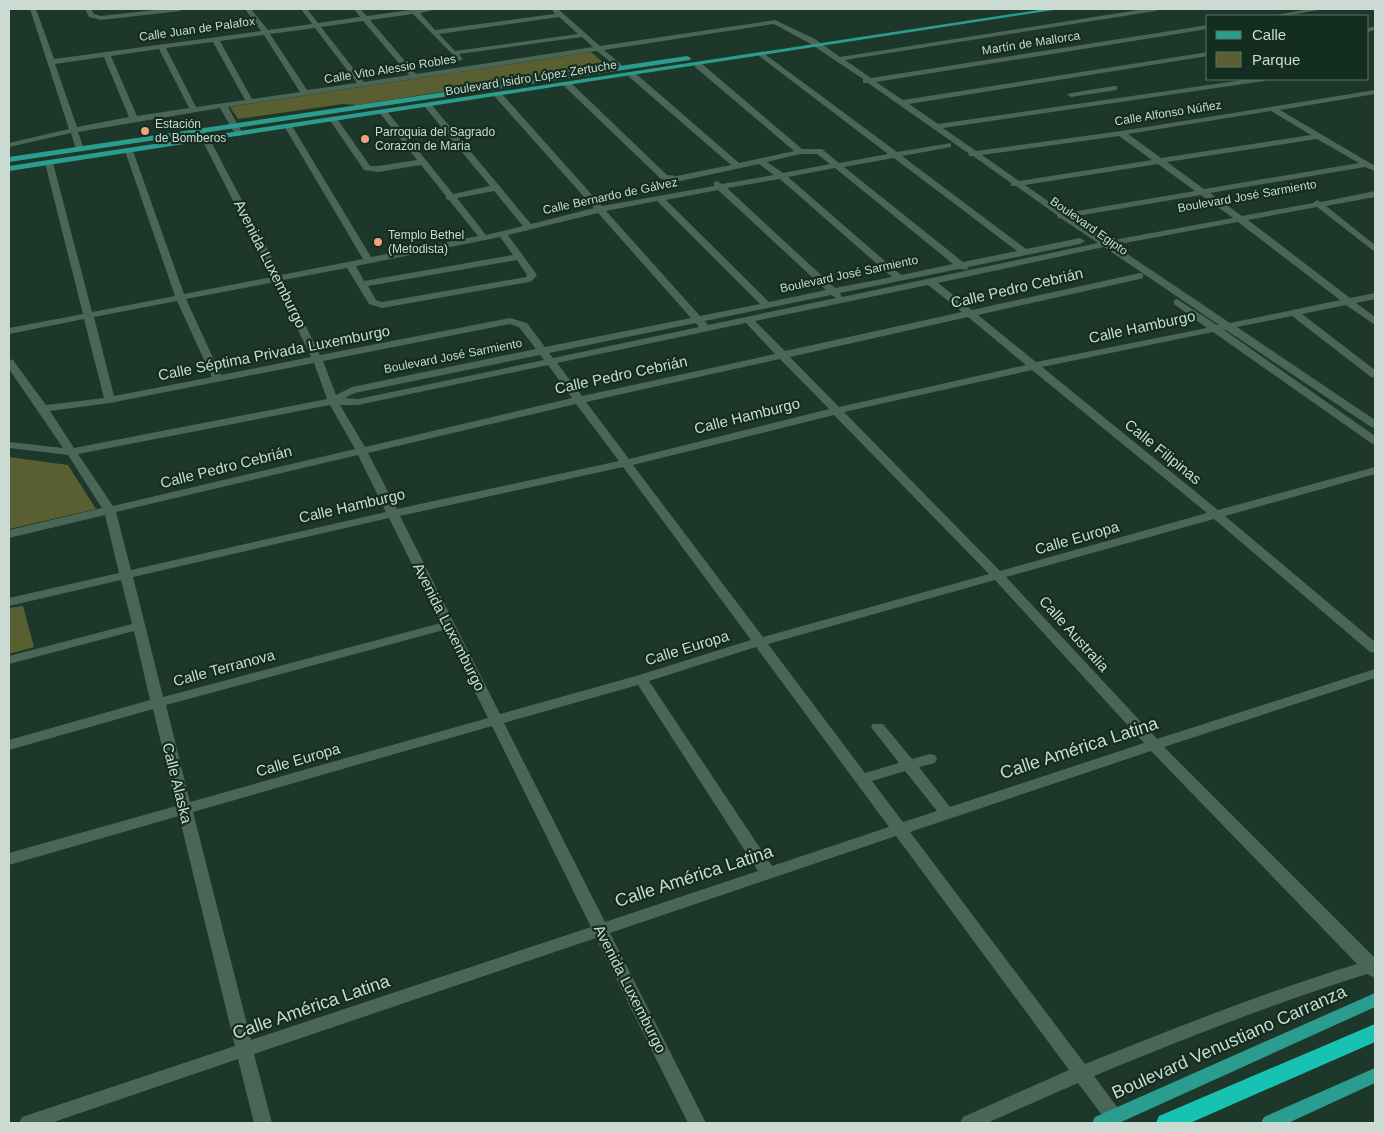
<svg xmlns="http://www.w3.org/2000/svg" width="1384" height="1132" font-family="Arial,sans-serif">
<rect width="100%" height="100%" fill="#1d372a"/>
<g fill="#595f31">
<polygon points="591,52 607,66 357,105 343,104 238,119 230,107"/>
<polygon points="9,457 68,465 96,509 9,529"/>
<polygon points="23,606 34,647 9,654 9,608"/>
</g>
<g fill="none" stroke-linecap="round" stroke-linejoin="round">
<g fill="#4a6657" fill-rule="evenodd">
<path d="M 30,9 L 36,9 L 54,59 L 261,31 L 245,9 L 251,9 L 268,30 L 312,24 L 301,9 L 307,9 L 318,23 L 360,17 L 354,9 L 360,9 L 367,16 L 410,10 L 409,9 L 438,9 L 420,13 L 435,30 L 555,14 L 552,10 L 558,9 L 600,46 L 775,20 L 815,39 L 840,57 L 1145,9 L 1159,9 L 1156,11 L 845,60 L 871,78 L 1208,25 L 1208,29 L 876,82 L 903,100 L 1208,52 L 1208,56 L 909,104 L 938,124 L 1250,79 L 1268,79 L 1264,81 L 943,128 L 976,151 L 1121,131 L 1375,90 L 1375,94 L 1280,110 L 1375,166 L 1375,171 L 1365,167 L 1210,193 L 1242,216 L 1313,203 L 1317,200 L 1321,202 L 1375,191 L 1375,197 L 1326,206 L 1375,245 L 1375,252 L 1317,207 L 1248,220 L 1350,298 L 1375,293 L 1375,299 L 1356,303 L 1375,317 L 1375,325 L 1346,305 L 1302,314 L 1375,370 L 1375,378 L 1371,377 L 1292,316 L 1237,327 L 1375,420 L 1375,428 L 1371,427 L 1226,330 L 1224,330 L 1375,436 L 1375,444 L 1371,443 L 1213,332 L 1042,367 L 1218,510 L 1375,467 L 1375,474 L 1225,516 L 1375,642 L 1375,653 L 1370,652 L 1214,519 L 1006,577 L 1157,739 L 1375,669 L 1375,678 L 1164,747 L 1375,958 L 1375,978 L 1367,974 C 1274,1003 1184,1039 1094,1076 L 1120,1111 L 1123,1117 L 1119,1123 L 1108,1123 L 1078,1083 L 987,1123 L 960,1123 L 963,1117 L 1069,1070 L 896,836 L 610,933 L 706,1123 L 688,1123 L 596,938 L 254,1054 L 272,1123 L 254,1123 L 238,1059 L 51,1123 L 19,1123 L 22,1117 L 235,1046 L 179,816 L 9,865 L 9,853 L 176,806 L 153,709 L 9,750 L 9,740 L 150,700 L 134,631 L 9,664 L 9,656 L 132,624 L 121,580 L 9,606 L 9,598 L 119,573 L 105,515 L 9,538 L 9,530 L 102,508 L 68,455 L 9,448 L 9,442 L 63,448 L 9,369 L 9,359 L 13,360 L 46,405 L 104,398 L 84,319 L 9,334 L 9,328 L 83,314 L 45,163 L 46,161 L 53,163 L 92,312 L 175,296 L 125,151 L 129,149 L 133,151 L 184,294 L 272,277 L 197,130 L 201,128 L 205,130 L 281,275 L 363,259 L 284,126 L 288,124 L 292,126 L 371,257 L 478,236 L 449,200 L 446,199 L 446,196 L 421,165 L 378,172 L 364,170 L 329,119 L 330,117 L 336,117 L 370,166 L 378,166 L 417,160 L 379,112 L 383,110 L 386,110 L 453,194 L 490,186 L 424,106 L 431,104 L 531,224 L 594,208 L 495,97 L 495,93 L 501,93 L 602,206 L 714,186 L 714,182 L 717,181 L 722,184 L 774,175 L 759,164 L 676,182 L 661,179 L 564,86 L 564,82 L 570,82 L 667,175 L 676,176 L 731,165 L 628,76 L 628,72 L 634,72 L 739,163 L 794,151 L 695,67 L 695,63 L 701,63 L 802,149 L 822,149 L 839,163 L 888,154 L 759,56 L 759,52 L 762,52 L 897,152 L 951,143 L 951,147 L 902,156 L 1026,249 L 1080,238 L 1085,241 L 1080,244 L 968,267 L 967,270 L 959,269 L 840,293 L 842,297 L 1098,243 L 1062,219 L 1058,218 L 1057,215 L 1016,186 L 1011,186 L 1011,183 L 973,156 L 969,156 L 968,153 L 868,83 L 863,83 L 863,79 L 809,43 L 774,24 L 604,50 L 622,65 L 622,69 L 619,69 L 597,51 L 228,107 L 243,134 L 239,136 L 235,134 L 220,108 L 78,132 L 84,149 L 80,151 L 76,149 L 71,133 L 9,147 L 9,143 L 69,129 ZM 413,14 L 459,61 L 463,59 L 459,54 L 582,37 L 593,47 L 416,74 L 370,20 ZM 559,17 L 578,34 L 455,51 L 439,34 ZM 363,21 L 409,75 L 364,82 L 321,27 ZM 315,28 L 357,83 L 307,90 L 270,34 ZM 264,35 L 300,92 L 252,99 L 220,41 ZM 213,42 L 245,100 L 196,107 L 166,48 ZM 159,49 L 189,108 L 137,116 L 111,56 ZM 104,57 L 129,117 L 77,127 L 55,64 ZM 1271,111 L 1311,135 L 1161,158 L 1128,134 ZM 1119,136 L 1152,160 L 1019,181 L 982,155 ZM 1317,139 L 1359,163 L 1204,189 L 1167,162 ZM 800,154 L 817,154 L 830,164 L 783,173 L 767,162 ZM 894,158 L 1017,251 L 963,262 L 844,167 ZM 1158,164 L 1195,191 L 1065,213 L 1025,185 ZM 835,168 L 953,264 L 901,275 L 788,177 ZM 780,179 L 892,277 L 835,288 L 727,188 ZM 718,190 L 826,290 L 769,302 L 666,200 ZM 494,191 L 523,226 L 486,235 L 457,198 ZM 1201,195 L 1233,218 L 1108,241 L 1071,217 ZM 657,201 L 760,304 L 700,316 L 606,211 ZM 598,213 L 691,318 L 545,347 L 527,323 L 510,318 L 320,355 L 283,280 L 347,268 L 369,304 L 382,308 L 529,282 L 532,281 L 537,275 L 508,235 ZM 1238,222 L 1340,300 L 1230,323 L 1114,245 ZM 500,237 L 513,255 L 364,281 L 356,266 ZM 1104,247 L 1219,325 L 1217,325 L 1177,299 L 1174,300 L 1174,304 L 1207,328 L 1036,362 L 978,315 L 1140,279 L 1143,278 L 1143,274 L 1140,273 L 972,310 L 938,283 ZM 517,260 L 527,275 L 526,277 L 382,302 L 376,300 L 368,286 ZM 275,282 L 311,357 L 221,375 L 186,299 ZM 928,285 L 962,312 L 785,351 L 755,321 ZM 831,295 L 836,298 L 708,325 L 705,321 ZM 177,301 L 212,377 L 114,396 L 94,317 ZM 968,317 L 1026,365 L 839,407 L 790,357 ZM 696,323 L 699,327 L 553,358 L 549,353 ZM 746,323 L 775,354 L 582,396 L 557,363 ZM 510,324 L 519,327 L 536,349 L 352,387 L 336,395 L 323,361 ZM 540,355 L 544,360 L 358,399 L 345,398 L 355,393 ZM 780,359 L 829,409 L 629,459 L 586,402 ZM 314,363 L 327,399 L 74,448 L 50,411 L 110,403 ZM 548,365 L 572,398 L 365,447 L 340,405 L 358,405 ZM 1032,370 L 1207,513 L 1000,571 L 844,412 ZM 576,404 L 619,461 L 397,509 L 368,453 ZM 330,405 L 355,449 L 113,506 L 78,454 ZM 834,415 L 989,574 L 763,637 L 633,465 ZM 358,455 L 386,512 L 131,570 L 116,512 ZM 623,467 L 751,640 L 636,676 L 500,714 L 400,516 ZM 389,518 L 441,623 L 163,697 L 133,577 ZM 995,580 L 1144,743 L 950,807 L 919,767 L 935,763 L 937,759 L 935,755 L 930,754 L 912,759 L 883,724 L 873,724 L 871,727 L 899,763 L 865,773 L 768,644 ZM 444,630 L 488,718 L 190,802 L 166,705 ZM 756,647 L 889,827 L 772,866 L 649,681 ZM 638,685 L 758,871 L 605,922 L 504,723 ZM 492,726 L 591,927 L 251,1040 L 193,812 ZM 1151,751 L 1357,964 C 1265,992 1175,1028 1085,1064 L 910,832 ZM 905,771 L 937,811 L 903,822 L 872,781 Z"/>
<polygon points="85,9 91,9 94,14 101,16 164,9 183,9 180,11 101,20 89,17"/>
<polygon points="1309,9 1324,9 1285,16 1270,16"/>
<polygon points="1375,26 1375,30 1368,32 1368,28"/>
<polygon points="1114,86 1117,86 1117,90 1071,97 1067,95 1071,93"/>
</g>
<g fill="#2b9d8e" fill-rule="evenodd">
<polygon points="1045,9 1060,9 9,171 9,166"/>
<polygon points="687,56 691,58 690,60 9,162 9,157"/>
<polygon points="1375,993 1375,1007 1119,1123 1092,1123 1095,1117"/>
<polygon points="1375,1068 1375,1083 1288,1123 1261,1123 1264,1117"/>
</g>
<polygon fill="#17c2b3" fill-rule="evenodd" points="1375,1024 1375,1042 1190,1123 1156,1123 1159,1116"/>
</g>
<g fill="#f1a17d" stroke="#132d21" stroke-width="2">
<circle cx="145" cy="131" r="5"/>
<circle cx="365" cy="139" r="5"/>
<circle cx="378" cy="242" r="5"/>
</g>
<g text-anchor="middle" stroke-width="4.5" stroke-linejoin="round" paint-order="stroke">
<g font-size="12" fill="#cbdad2" stroke="#132d21">
<text transform="translate(197 29) rotate(-8)" y="4">Calle Juan de Palafox</text>
<text transform="translate(1031 43) rotate(-9)" y="4">Martín de Mallorca</text>
<text transform="translate(390 69) rotate(-9)" y="4">Calle Vito Alessio Robles</text>
<text transform="translate(531 78) rotate(-9)" y="4">Boulevard Isidro López Zertuche</text>
<text transform="translate(1168 113) rotate(-9)" y="4">Calle Alfonso Núñez</text>
<text transform="translate(610 196) rotate(-12)" y="4">Calle Bernardo de Gálvez</text>
<text transform="translate(1247 196) rotate(-10)" y="4">Boulevard José Sarmiento</text>
<text transform="translate(1089 226) rotate(35)" y="4">Boulevard Egipto</text>
<text transform="translate(849 274) rotate(-12)" y="4">Boulevard José Sarmiento</text>
<text transform="translate(453 356) rotate(-11)" y="4">Boulevard José Sarmiento</text>
</g>
<g font-size="12" fill="#cbdad2" stroke="#132d21" text-anchor="start">
<text x="155" y="128">Estación<tspan x="155" dy="14">de Bomberos</tspan></text>
<text x="375" y="136">Parroquia del Sagrado<tspan x="375" dy="14">Corazon de Maria</tspan></text>
<text x="388" y="239">Templo Bethel<tspan x="388" dy="14">(Metodista)</tspan></text>
</g>
<g font-size="15" fill="#cbdad2" stroke="#132d21">
<text transform="translate(270 264) rotate(63)" y="5">Avenida Luxemburgo</text>
<text transform="translate(1017 288) rotate(-13)" y="5">Calle Pedro Cebrián</text>
<text transform="translate(1142 327) rotate(-12)" y="5">Calle Hamburgo</text>
<text transform="translate(274 353) rotate(-11)" y="5">Calle Séptima Privada Luxemburgo</text>
<text transform="translate(621 375) rotate(-12)" y="5">Calle Pedro Cebrián</text>
<text transform="translate(747 416) rotate(-14)" y="5">Calle Hamburgo</text>
<text transform="translate(1163 452) rotate(39)" y="5">Calle Filipinas</text>
<text transform="translate(226 467) rotate(-14)" y="5">Calle Pedro Cebrián</text>
<text transform="translate(352 506) rotate(-13)" y="5">Calle Hamburgo</text>
<text transform="translate(1077 538) rotate(-16)" y="5">Calle Europa</text>
<text transform="translate(449 627) rotate(63)" y="5">Avenida Luxemburgo</text>
<text transform="translate(1074 634) rotate(48)" y="5">Calle Australia</text>
<text transform="translate(687 648) rotate(-17)" y="5">Calle Europa</text>
<text transform="translate(224 668) rotate(-15)" y="5">Calle Terranova</text>
<text transform="translate(298 760) rotate(-16)" y="5">Calle Europa</text>
<text transform="translate(177 783) rotate(76)" y="5">Calle Alaska</text>
<text transform="translate(630 989) rotate(63)" y="5">Avenida Luxemburgo</text>
</g>
<g font-size="18" fill="#cbdad2" stroke="#132d21">
<text transform="translate(1079 748) rotate(-18)" y="6">Calle América Latina</text>
<text transform="translate(694 876) rotate(-18)" y="6">Calle América Latina</text>
<text transform="translate(311 1007) rotate(-19)" y="6">Calle América Latina</text>
<text transform="translate(1229 1042) rotate(-24)" y="6">Boulevard Venustiano Carranza</text>
</g>
</g>
<rect width="1384" height="1132" fill="none" stroke="#cbdad2" stroke-width="20"/>
<rect x="1206" y="15" width="162" height="65" fill="#132d21" stroke="#5d7268"/>
<rect x="1216" y="31" width="25" height="8" fill="#2b9d8e" stroke="#5d7268"/>
<text x="1252" y="40" font-size="15" fill="#cbdad2">Calle</text>
<rect x="1216" y="52" width="25" height="15" fill="#595f31" stroke="#5d7268"/>
<text x="1252" y="65" font-size="15" fill="#cbdad2">Parque</text>
</svg>
